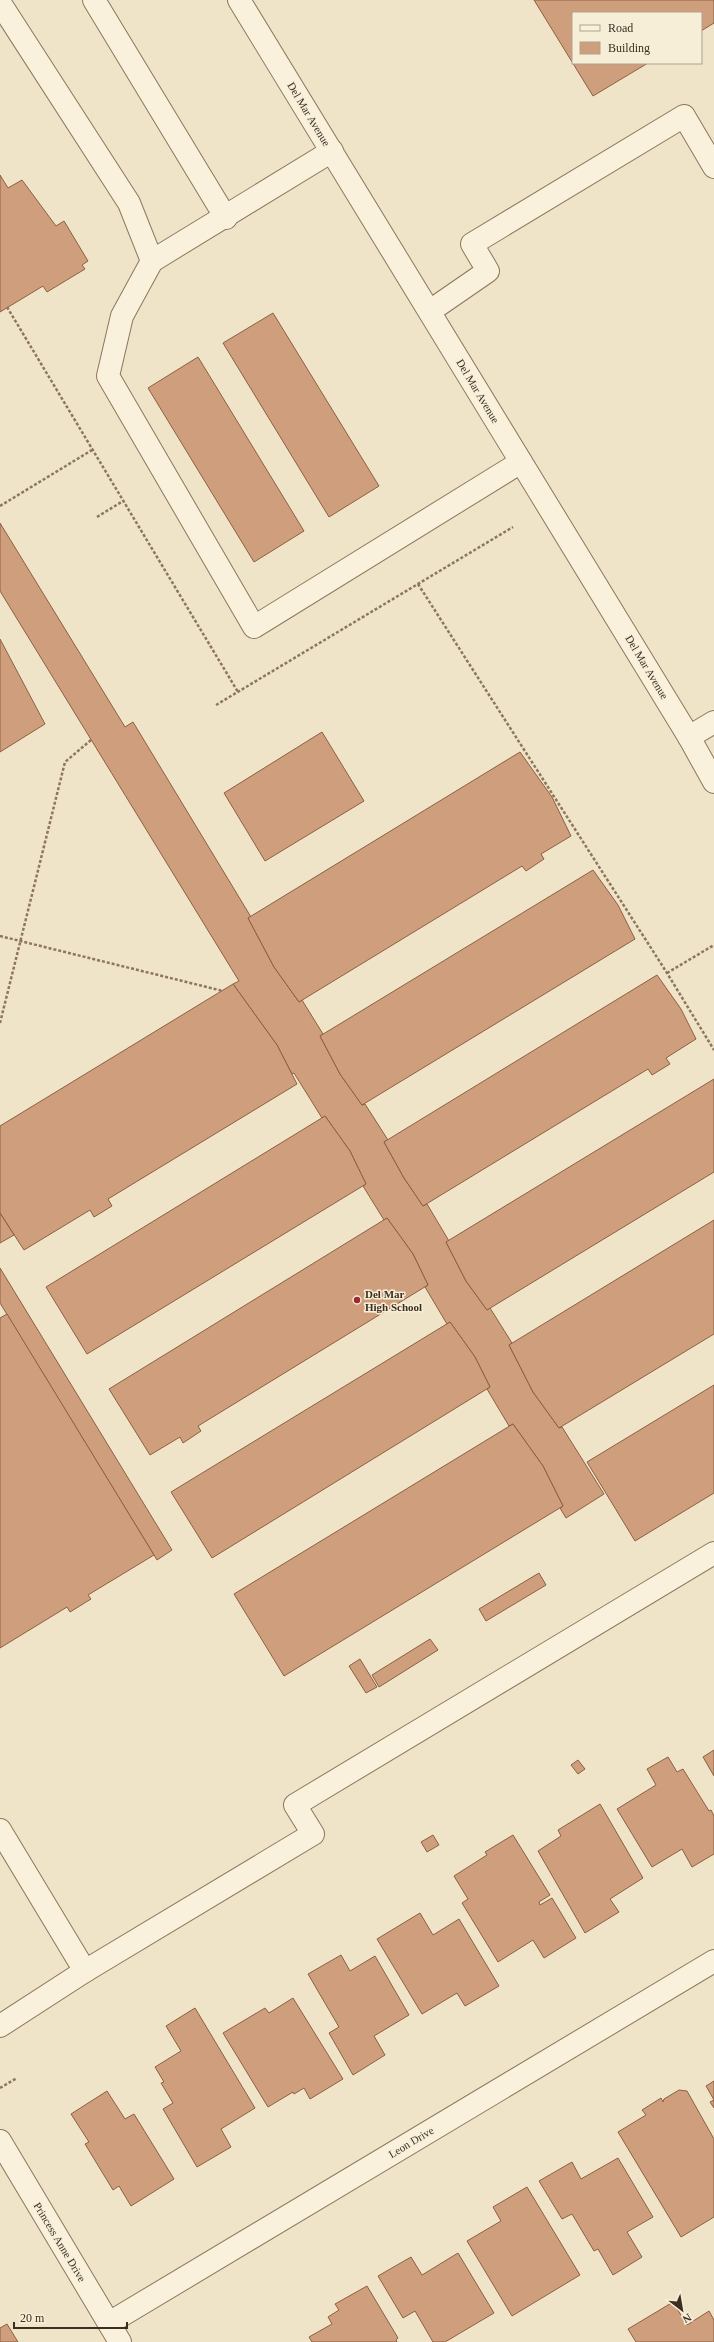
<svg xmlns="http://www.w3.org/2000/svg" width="714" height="2342" font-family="Georgia,serif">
<rect width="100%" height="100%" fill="#f0e4c8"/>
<g fill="#cf9f7d" stroke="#8d5f41">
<polygon points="534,0 714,0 714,23 701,31 701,13 573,13 573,63 648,63 593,96"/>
<polygon points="0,175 8,188 22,180 56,226 64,221 88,261 82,265 85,269 47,292 43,286 0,312"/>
<polygon points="273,313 379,486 329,517 223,343"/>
<polygon points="198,357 304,531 254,562 148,388"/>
<polygon points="0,523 125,727 133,722 251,917 248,918 274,967 299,1002 302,1000 323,1034 320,1036 340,1074 362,1105 365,1104 388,1140 384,1142 404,1178 423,1206 427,1204 449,1241 446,1242 466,1281 487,1310 490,1308 512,1343 509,1345 533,1392 559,1428 562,1427 604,1494 566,1518 560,1508 563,1506 543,1466 513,1424 509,1426 487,1389 490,1387 475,1357 450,1322 447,1324 425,1287 428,1285 413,1254 387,1218 384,1220 363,1186 366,1184 350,1151 325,1116 322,1118 294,1073 292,1074 277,1045 233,984 239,981 0,591"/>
<polygon points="0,639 45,724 0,752"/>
<polygon points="322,732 364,801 265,861 224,793"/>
<polygon points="520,752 552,797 571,836 541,854 544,859 526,871 522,866 299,1002 274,967 248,918"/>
<polygon points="593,870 618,905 635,939 362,1105 340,1074 320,1036"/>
<polygon points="657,975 681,1009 696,1039 666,1058 670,1064 652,1075 648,1069 423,1206 404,1178 384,1142"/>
<polygon points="233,984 277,1045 297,1084 108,1199 112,1206 94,1217 90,1210 24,1250 0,1213 0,1126"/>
<polygon points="714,1079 714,1172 487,1310 466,1281 446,1242"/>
<polygon points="325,1116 350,1151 366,1184 87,1354 46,1287"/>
<polygon points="0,1213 14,1235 0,1243"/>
<polygon points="387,1218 413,1254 428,1285 198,1426 201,1431 183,1443 180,1437 150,1455 109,1389"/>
<polygon points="714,1220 714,1334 559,1428 533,1392 509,1345"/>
<polygon points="0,1268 172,1550 157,1560 0,1303"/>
<polygon points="7,1314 154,1555 88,1595 91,1599 70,1612 67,1607 0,1648 0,1318"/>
<polygon points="450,1322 475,1357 490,1387 212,1558 171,1492"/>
<polygon points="714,1385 714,1493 635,1541 587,1462"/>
<polygon points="513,1424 543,1466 563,1506 284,1676 234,1594"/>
<polygon points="539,1573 546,1585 486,1621 479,1609"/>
<polygon points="430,1639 438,1650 379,1687 372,1675"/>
<polygon points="360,1659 377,1687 366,1693 349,1666"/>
<polygon points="714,1750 714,1776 703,1757"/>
<polygon points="668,1757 677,1772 683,1769 709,1811 711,1810 714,1816 714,1854 692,1867 682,1849 652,1867 617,1809 656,1785 647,1769"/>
<polygon points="578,1760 585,1769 578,1774 571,1765"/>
<polygon points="600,1804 643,1878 610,1899 619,1912 585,1933 538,1851 561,1836 558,1830"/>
<polygon points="433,1835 439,1845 427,1852 421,1842"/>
<polygon points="513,1835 550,1895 539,1902 540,1905 552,1898 576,1938 544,1958 533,1940 498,1962 462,1903 468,1899 454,1876 487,1855 485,1852"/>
<polygon points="420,1913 433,1935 459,1919 499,1986 465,2006 457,1993 422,2014 377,1939"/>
<polygon points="341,1955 350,1971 375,1956 409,2015 374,2036 385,2055 353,2075 329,2033 339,2027 308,1974"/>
<polygon points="293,1998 343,2079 310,2099 304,2088 294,2094 293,2092 268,2107 223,2033 265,2008 269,2013"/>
<polygon points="195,2008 255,2108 221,2129 231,2147 197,2167 163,2109 173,2103 161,2083 164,2082 155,2067 181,2051 166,2026"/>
<polygon points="714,2081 714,2108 710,2102 714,2100 706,2086"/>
<polygon points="679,2090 687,2091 714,2139 714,2217 681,2237 618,2132 646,2115 642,2110 661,2098 663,2102 664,2099"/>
<polygon points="107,2091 125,2119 134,2114 174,2179 131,2206 119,2186 113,2190 85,2144 89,2142 71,2114"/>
<polygon points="618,2158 653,2217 627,2232 642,2257 613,2275 598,2249 594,2251 572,2214 562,2219 539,2181 572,2162 581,2179"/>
<polygon points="527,2187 580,2275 512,2316 467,2241 501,2221 493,2207"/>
<polygon points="458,2253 494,2313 445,2342 433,2342 415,2311 403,2318 378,2276 411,2257 422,2275"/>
<polygon points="367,2286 398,2338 396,2340 397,2342 312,2342 309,2337 332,2324 328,2317 339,2310 335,2304"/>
<polygon points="673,2302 687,2325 709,2311 714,2320 714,2342 636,2342 628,2329"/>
<polygon points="7,2324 18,2342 0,2342 0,2328"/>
</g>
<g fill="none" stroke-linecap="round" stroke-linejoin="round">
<g stroke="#8d765c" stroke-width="24">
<g id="minor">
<polyline points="94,0 226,218"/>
<polyline points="239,0 689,737 714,782"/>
<polyline points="0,3 129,203 152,261"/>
<polyline points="332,151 152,261 122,316 108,376 254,627 521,462"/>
<polyline points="430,311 488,271 472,244 684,116 714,167"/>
<polyline points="689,737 714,722"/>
<polyline points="0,1830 85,1971"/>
<polyline points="0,2026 85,1971 313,1834 295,1805 714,1553"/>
<polyline points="0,2141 120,2342"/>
<polyline points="109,2323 714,1961"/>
</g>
</g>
<g stroke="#8d765c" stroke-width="2.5" stroke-dasharray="3 2" stroke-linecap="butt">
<polyline points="7,307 238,692"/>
<polyline points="0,506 92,450"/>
<polyline points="97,517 123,501"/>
<polyline points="418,584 667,973 714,1050"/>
<polyline points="216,705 513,527"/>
<polyline points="0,936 223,991"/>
<polyline points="667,973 714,945"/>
<polyline points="0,1023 65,762 91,740"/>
<polyline points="0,2088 17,2078"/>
</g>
<use href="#minor" stroke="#faf1dc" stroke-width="22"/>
</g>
<circle fill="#9e2a2b" stroke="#f7eed8" stroke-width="1.5" cx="357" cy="1300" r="4"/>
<g text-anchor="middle" stroke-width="3" stroke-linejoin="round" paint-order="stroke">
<g font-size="11" fill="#3d2e20" stroke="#f7eed8">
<text transform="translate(309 114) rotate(59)" y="4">Del Mar Avenue</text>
<text transform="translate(478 391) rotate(59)" y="4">Del Mar Avenue</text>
<text transform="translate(647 667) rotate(59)" y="4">Del Mar Avenue</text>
<text transform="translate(411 2142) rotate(-31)" y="4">Leon Drive</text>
<text transform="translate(60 2242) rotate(59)" y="4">Princess Anne Drive</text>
</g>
<g font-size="11" font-weight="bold" fill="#3d2e20" stroke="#f7eed8" text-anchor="start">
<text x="365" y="1298">Del Mar<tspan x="365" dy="13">High School</tspan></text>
</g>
</g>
<rect x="572" y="12" width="130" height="52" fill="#f7eed8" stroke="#ada18e"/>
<rect x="580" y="25" width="20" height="6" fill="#faf1dc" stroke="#ada18e"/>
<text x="608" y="32" font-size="12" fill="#3d2e20">Road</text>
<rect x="580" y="42" width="20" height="12" fill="#cf9f7d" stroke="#ada18e"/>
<text x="608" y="52" font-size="12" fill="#3d2e20">Building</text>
<g transform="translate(682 2310) rotate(149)" stroke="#f7eed8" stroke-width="3" paint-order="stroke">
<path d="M0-3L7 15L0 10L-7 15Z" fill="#3d2e20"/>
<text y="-6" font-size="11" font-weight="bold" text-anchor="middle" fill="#3d2e20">N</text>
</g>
<path d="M14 2322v6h113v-6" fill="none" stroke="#3d2e20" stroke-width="2"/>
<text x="20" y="2322" font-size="12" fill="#3d2e20" stroke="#f7eed8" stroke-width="3" paint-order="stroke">20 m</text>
</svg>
